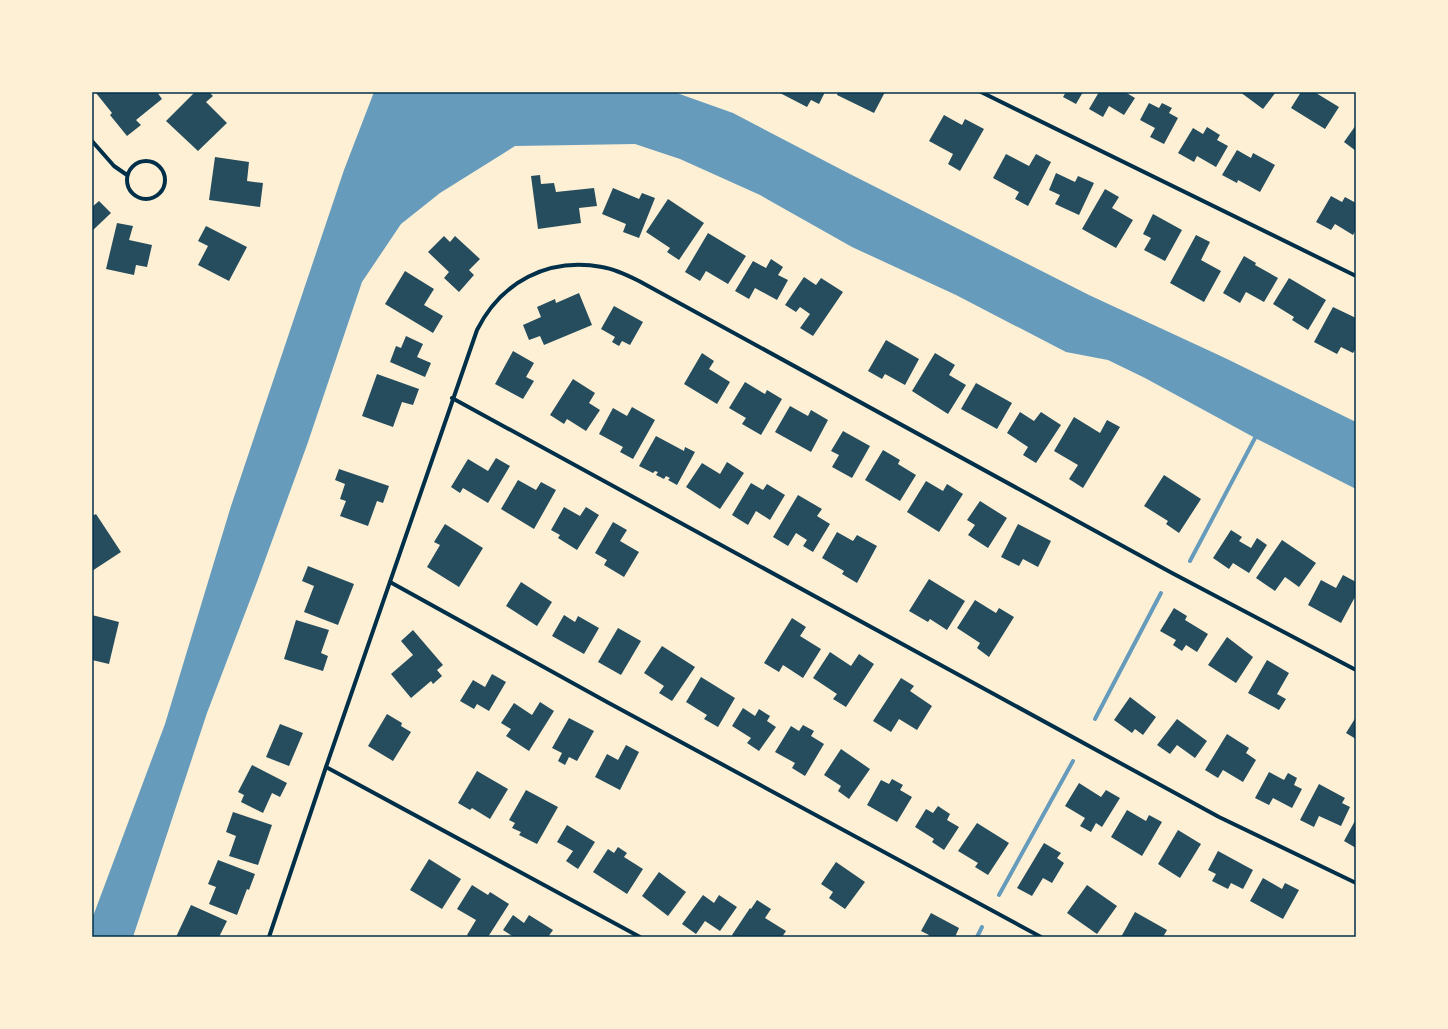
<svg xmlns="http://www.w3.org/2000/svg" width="1448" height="1029" font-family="'Roboto Serif',serif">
<rect width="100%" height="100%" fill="#fdf0d5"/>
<polygon fill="#669bbc" points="374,92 674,92 733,113 846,172 1089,295 1225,358 1356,422 1356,489 1257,439 1145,378 1108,360 1066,352 956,295 852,247 760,195 680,159 635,144 515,146 440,193 401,224 362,282 307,445 257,582 207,713 133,937 92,937 92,919 165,724 231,506 344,170"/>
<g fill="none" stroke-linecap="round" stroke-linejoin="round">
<g stroke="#669bbc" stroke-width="4">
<polyline points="1190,561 1255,438"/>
<polyline points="1095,719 1161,593"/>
<polyline points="999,895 1073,761"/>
<polyline points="977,937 982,927"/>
</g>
</g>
<g fill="#264d5e">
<polygon points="97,92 157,92 162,99 136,120 141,125 127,136 110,115 112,113 96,93"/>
<polygon points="195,92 209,92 213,96 206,102 227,123 198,151 166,121"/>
<polygon points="780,92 825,92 819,104 811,100 807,107 780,93"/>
<polygon points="838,92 885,92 874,113 837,95"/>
<polygon points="1066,92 1083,92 1076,104 1063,97"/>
<polygon points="1099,92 1125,92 1135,98 1124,115 1109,106 1103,117 1089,109"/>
<polygon points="1240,92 1276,92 1263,109"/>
<polygon points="1301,92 1317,92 1316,93 1339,107 1325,129 1291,108"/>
<polygon points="1149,103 1159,108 1162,103 1172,108 1169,113 1178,118 1164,144 1150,137 1155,128 1140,120"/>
<polygon points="944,115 962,125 965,119 984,129 960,171 948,164 953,154 929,141"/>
<polygon points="1356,125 1356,151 1344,142"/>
<polygon points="1207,127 1220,135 1217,140 1228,146 1216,167 1197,156 1194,162 1178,153 1193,128 1203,134"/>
<polygon points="1237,150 1251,158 1253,153 1275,165 1260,192 1238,180 1237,183 1222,175"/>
<polygon points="1006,154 1029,166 1036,154 1051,162 1028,206 1015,199 1019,192 993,178"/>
<polygon points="215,157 249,162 247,181 263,183 260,207 209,200"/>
<polygon points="1056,173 1075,182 1078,176 1094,183 1079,215 1055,204 1060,195 1049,190"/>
<polygon points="540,175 541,184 554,183 556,192 594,188 597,206 579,208 581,223 538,229 531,176"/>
<polygon points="613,188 639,199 642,193 655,198 639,238 623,232 626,224 602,214"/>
<polygon points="1105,189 1119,197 1112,208 1133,220 1116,248 1082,229"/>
<polygon points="1331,196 1342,202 1345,197 1356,203 1356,229 1353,235 1335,224 1331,230 1316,222"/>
<polygon points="668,199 704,223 679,260 667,252 670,248 646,232"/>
<polygon points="99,201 111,213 92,231 92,207"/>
<polygon points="1153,214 1182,230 1165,261 1144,250 1151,238 1143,234"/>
<polygon points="117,223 133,226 129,240 152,245 147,267 136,265 134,275 106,269"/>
<polygon points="206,226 247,247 229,281 198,265 208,246 198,241"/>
<polygon points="708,233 746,256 728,284 706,271 700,281 685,272"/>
<polygon points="1196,235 1210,242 1201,260 1221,271 1204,302 1170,283"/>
<polygon points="444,236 450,242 455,236 480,259 469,270 474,275 459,292 444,278 449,272 428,252"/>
<polygon points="1244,256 1256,263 1255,265 1278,278 1264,302 1246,292 1240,303 1223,293"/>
<polygon points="771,259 783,267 778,275 788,280 777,300 755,288 749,299 735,291 753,261 766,268"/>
<polygon points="405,271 434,289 424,305 443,316 433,333 385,304"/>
<polygon points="804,277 816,285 821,278 843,292 813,336 800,328 810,314 800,307 796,312 785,305"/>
<polygon points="1289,278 1326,300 1308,330 1292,320 1294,317 1273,304"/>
<polygon points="579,293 592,325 544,345 540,336 529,340 523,325 541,317 537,307 555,299 556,303"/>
<polygon points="614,306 643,322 630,345 622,341 619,346 612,342 615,337 601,329"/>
<polygon points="1333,307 1356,318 1356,348 1353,353 1341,347 1337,354 1314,342"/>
<polygon points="406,336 423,344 417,357 431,363 425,377 390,362 396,346 401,348"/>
<polygon points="886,340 919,359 905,385 885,374 882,379 868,371"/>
<polygon points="513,351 534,363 526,377 534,381 523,399 495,384"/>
<polygon points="702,353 714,361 709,369 730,382 717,404 684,384"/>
<polygon points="935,353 955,365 949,375 966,385 948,414 912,391"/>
<polygon points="377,374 419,389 413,405 402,402 393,427 362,416"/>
<polygon points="573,379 595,393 589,403 600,410 586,431 567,419 564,424 550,415"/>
<polygon points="745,382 765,394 767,390 782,399 761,435 742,424 746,418 729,408"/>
<polygon points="976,383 1012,403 997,429 961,409"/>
<polygon points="790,406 808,416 811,410 828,420 811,452 775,432"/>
<polygon points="632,407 655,420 633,459 620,452 623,447 599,434 613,408 627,416"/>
<polygon points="1020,412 1034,421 1041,412 1061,425 1036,463 1023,455 1028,447 1007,433"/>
<polygon points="1074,417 1100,433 1107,420 1120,427 1083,488 1069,479 1078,465 1054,451"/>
<polygon points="843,431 870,446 852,478 832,467 839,455 831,451"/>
<polygon points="656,436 684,451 685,447 695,452 677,485 668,480 670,478 666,476 664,479 656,475 658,472 655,471 653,473 639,466"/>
<polygon points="883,450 900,460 898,464 916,475 900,501 865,480"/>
<polygon points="496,458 510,466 488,503 463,488 460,493 451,487 468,459 488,471"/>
<polygon points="727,462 744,473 720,509 686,487 702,463 720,474"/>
<polygon points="339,469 389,486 383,503 377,501 368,526 340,516 346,501 340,499 345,484 335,480"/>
<polygon points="1164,475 1201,499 1179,533 1166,524 1168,521 1144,506"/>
<polygon points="518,480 536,490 541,482 556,490 534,529 501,509"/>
<polygon points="926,481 943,491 947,484 963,494 939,532 907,512"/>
<polygon points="751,483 763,490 767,484 785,495 770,520 756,511 748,525 732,515"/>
<polygon points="798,495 822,509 817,516 830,524 813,552 803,546 807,540 796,533 788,546 773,537"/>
<polygon points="980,501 1007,518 988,548 968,535 975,525 967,520"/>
<polygon points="564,507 580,516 586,507 599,515 577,550 558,538 560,535 551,530"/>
<polygon points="96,514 121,552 92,571 92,516"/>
<polygon points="613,522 627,530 620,541 639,552 624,577 604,565 607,560 595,553"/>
<polygon points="445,524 483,548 459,587 427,567 440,545 434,542"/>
<polygon points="1018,524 1051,541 1038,567 1023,559 1019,566 1001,557"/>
<polygon points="1231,530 1242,537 1239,541 1251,548 1257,538 1267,545 1249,573 1233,563 1229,569 1213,558"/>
<polygon points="837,532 853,541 857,535 877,546 857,583 842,574 844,571 822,558"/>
<polygon points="1282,540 1316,563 1299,587 1285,577 1275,591 1256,578"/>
<polygon points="308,566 354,584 338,625 304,612 314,586 302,581"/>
<polygon points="1343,575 1356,582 1356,595 1341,623 1308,605 1321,580 1336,588"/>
<polygon points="929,579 965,601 947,630 930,619 928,622 909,611"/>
<polygon points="521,582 552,602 537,626 506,606"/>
<polygon points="975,600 996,613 999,608 1014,617 989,657 977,648 980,643 957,628"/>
<polygon points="1174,608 1187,616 1185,620 1208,634 1197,652 1186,645 1182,651 1173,645 1176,640 1160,631"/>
<polygon points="92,615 119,622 109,664 92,660"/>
<polygon points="564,615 575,622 578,616 599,628 584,654 552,636"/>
<polygon points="792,618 806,627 800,636 821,649 803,678 783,665 779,672 764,663"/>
<polygon points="296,620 329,630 321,653 328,656 323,671 284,659"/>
<polygon points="618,628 641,641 621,675 598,662"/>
<polygon points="413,630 443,665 437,670 442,676 433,684 431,681 411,698 391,674 413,655 401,641"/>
<polygon points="1227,637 1253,657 1236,683 1208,665"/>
<polygon points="662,646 695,667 672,701 659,693 664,686 644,673"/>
<polygon points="830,652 851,666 859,654 874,664 846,707 833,699 837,694 813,678"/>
<polygon points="1267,660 1289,673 1277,694 1286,699 1279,710 1248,693"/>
<polygon points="492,674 506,682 489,711 477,704 474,709 460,701 473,680 485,687"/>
<polygon points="701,677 735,698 718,727 704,719 707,715 686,702"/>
<polygon points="901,678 914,686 910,691 932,706 917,730 899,719 891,732 873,721"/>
<polygon points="1130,697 1156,717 1143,735 1135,729 1132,733 1114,720"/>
<polygon points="540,702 554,711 529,751 506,736 511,729 501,723 514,703 532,715"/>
<polygon points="743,708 755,716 759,709 770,716 767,721 776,727 759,751 747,743 751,738 732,726"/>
<polygon points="387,714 402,723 401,726 411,732 393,761 368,746"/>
<polygon points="1356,717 1356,739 1346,733"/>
<polygon points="569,718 594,731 577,761 569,757 565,765 558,761 562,753 552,748"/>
<polygon points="1177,719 1207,741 1195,758 1177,745 1170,754 1157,745"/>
<polygon points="280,724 303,733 289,766 266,757"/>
<polygon points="803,725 814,731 811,736 824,744 805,776 792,768 795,763 775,752 791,726 799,731"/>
<polygon points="1227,734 1249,748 1246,753 1256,760 1243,782 1223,770 1218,778 1205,770"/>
<polygon points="626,745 639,752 620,790 595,777 607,754 618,760"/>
<polygon points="841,749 870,769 849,799 838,791 841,786 824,775"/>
<polygon points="252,765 287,783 280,797 272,793 263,813 241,802 244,795 238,792"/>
<polygon points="477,771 508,789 490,819 472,808 470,810 458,803"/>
<polygon points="1269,772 1284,780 1288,773 1297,778 1294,785 1302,789 1292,808 1273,798 1269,805 1255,798"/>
<polygon points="892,779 903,785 900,790 912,797 897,822 867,805 881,780 889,784"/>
<polygon points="1079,783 1101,797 1106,790 1120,798 1102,827 1096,823 1091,832 1080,826 1085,818 1065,806"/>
<polygon points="1319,784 1345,798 1342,803 1350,807 1341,826 1319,816 1314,827 1300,820"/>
<polygon points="526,790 558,807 537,844 519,835 521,832 512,828 515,823 509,820"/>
<polygon points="938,806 950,814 947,820 959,827 944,850 932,842 934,839 915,827 926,809 933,813"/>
<polygon points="1127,810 1146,821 1149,815 1162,822 1142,856 1111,837"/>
<polygon points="233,812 272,825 258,865 229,856 236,836 226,832"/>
<polygon points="1356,819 1356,848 1344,841"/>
<polygon points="977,823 1009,843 988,875 975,867 978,863 958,851"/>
<polygon points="567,825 595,842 578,869 566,861 573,851 557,842"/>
<polygon points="1178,830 1201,844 1180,878 1158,864"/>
<polygon points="1044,843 1061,853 1057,858 1064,863 1052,883 1043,878 1032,896 1017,888"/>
<polygon points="618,847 627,853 624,857 643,869 627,894 593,872 608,849 614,853"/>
<polygon points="1218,851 1253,870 1243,889 1231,883 1228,889 1212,881 1216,874 1208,870"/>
<polygon points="429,859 461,879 442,909 410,890"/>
<polygon points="218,860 255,874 249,890 247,889 237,915 209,904 216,887 208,884"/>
<polygon points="836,862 865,882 845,909 829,898 833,892 821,884"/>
<polygon points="659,872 686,892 668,916 642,896"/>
<polygon points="1263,878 1282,889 1285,883 1299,890 1283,919 1250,901"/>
<polygon points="472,885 488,895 490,892 509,904 488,937 470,937 467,935 476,920 457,909"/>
<polygon points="1087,885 1117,906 1097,934 1067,913"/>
<polygon points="703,895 714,903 719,895 737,907 720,931 705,921 696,934 682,924"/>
<polygon points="757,900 771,909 765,918 786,931 782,937 735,937 732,935 750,908 751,909"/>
<polygon points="191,905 227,921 219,937 176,937"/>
<polygon points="1135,912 1167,930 1163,937 1121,937"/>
<polygon points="931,913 959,928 955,937 928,937 929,935 921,931"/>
<polygon points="513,915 524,923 529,915 553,930 548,937 514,937 503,930"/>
</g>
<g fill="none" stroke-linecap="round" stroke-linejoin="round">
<g stroke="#003049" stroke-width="4">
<polyline points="981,92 1356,276"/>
<polyline points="92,141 114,166 127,175"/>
<circle cx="146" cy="180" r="19"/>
<polyline points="452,398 1219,817 1356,883"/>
<polyline points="390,582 607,702 1041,937"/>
<polyline points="326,767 640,937"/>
<path d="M 269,937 L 326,767 L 477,330 C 501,282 548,257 602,267 C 615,269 627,275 639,281 L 1172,573 L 1356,670"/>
</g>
</g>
<rect width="1448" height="1029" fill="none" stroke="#fdf0d5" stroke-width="186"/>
<rect x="93" y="93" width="1262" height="843" fill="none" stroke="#003049" stroke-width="1.5"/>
</svg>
